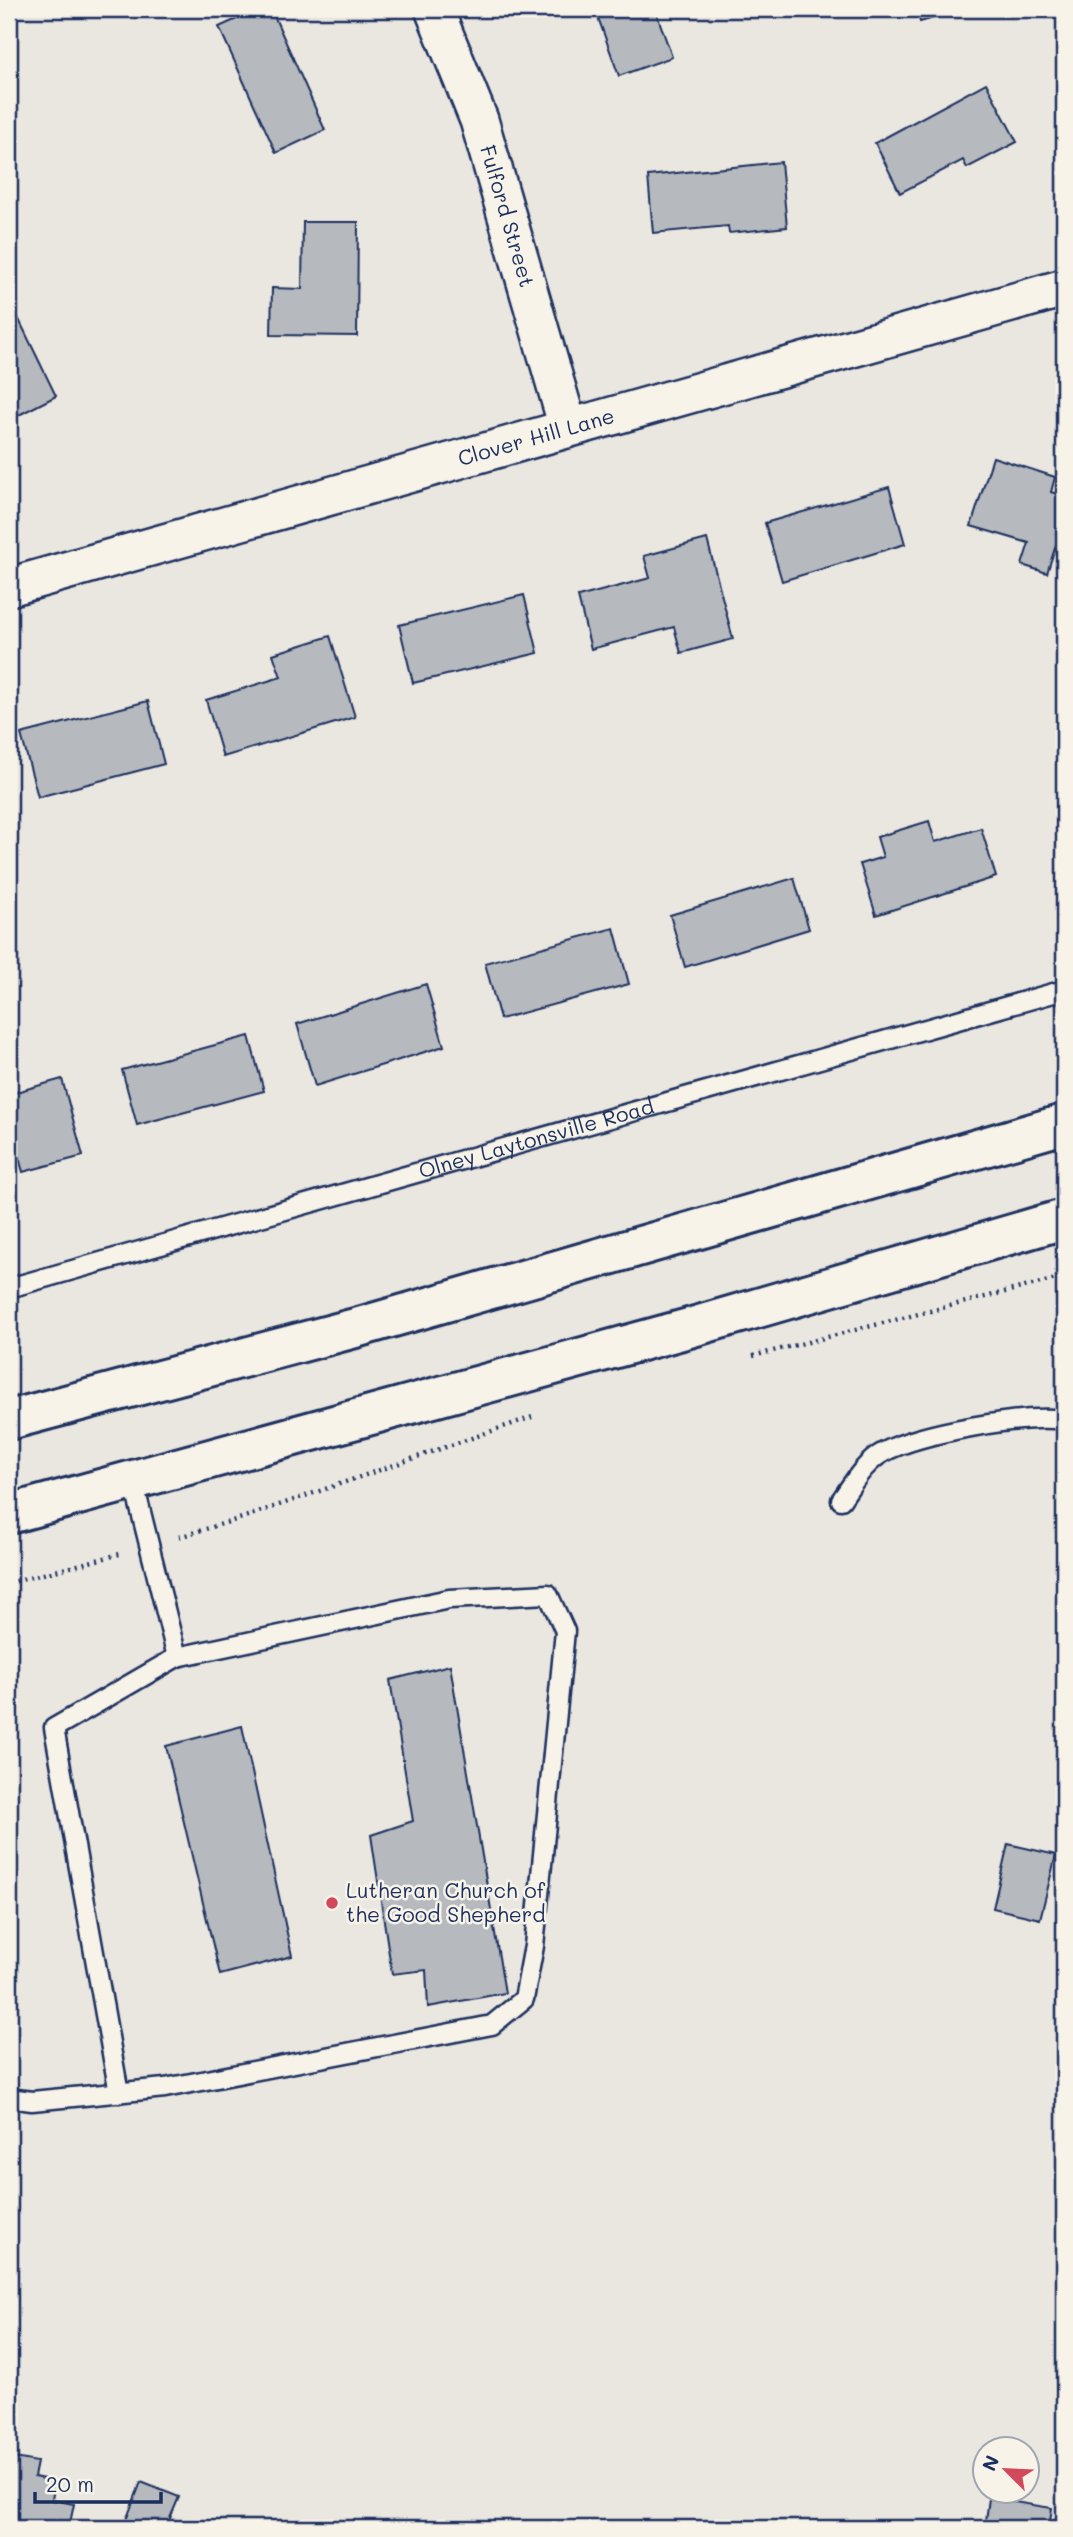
<svg xmlns="http://www.w3.org/2000/svg" width="1073" height="2537" font-family="Mali,sans-serif">
<rect width="100%" height="100%" fill="#eae7e0"/>
<filter id="ink" filterUnits="userSpaceOnUse"><feTurbulence type="fractalNoise" baseFrequency=".0143" numOctaves="2"/><feDisplacementMap in="SourceGraphic" scale="14" xChannelSelector="R" yChannelSelector="G"/><feConvolveMatrix kernelMatrix="1 2 1 2 8 2 1 2 1" color-interpolation-filters="sRGB"/></filter>
<g filter="url(#ink)">
<g fill="#b6babf" stroke="#1b2f5e" stroke-width="2">
<polygon points="259,9 271,9 325,130 276,153 219,27"/>
<polygon points="595,9 655,9 672,57 619,76"/>
<polygon points="916,9 966,9 920,22"/>
<polygon points="986,83 1017,142 967,168 963,160 900,193 875,143"/>
<polygon points="781,162 787,227 729,233 728,226 653,233 648,176"/>
<polygon points="303,222 358,222 357,336 271,335 272,288 302,289"/>
<polygon points="9,299 56,396 9,420"/>
<polygon points="993,457 1055,477 1051,492 1064,496 1064,548 1056,545 1047,573 1022,565 1029,543 971,526"/>
<polygon points="889,487 905,544 782,581 765,523"/>
<polygon points="707,539 733,639 681,653 674,627 591,649 578,597 650,578 644,556"/>
<polygon points="524,595 538,653 413,683 399,625"/>
<polygon points="330,636 355,717 223,757 206,700 281,677 273,654"/>
<polygon points="148,701 164,764 38,797 21,734"/>
<polygon points="929,821 935,842 981,828 996,877 876,915 860,864 883,857 877,837"/>
<polygon points="794,878 809,929 685,967 670,915"/>
<polygon points="614,928 629,984 500,1019 485,963"/>
<polygon points="426,984 444,1046 315,1086 297,1024"/>
<polygon points="249,1036 264,1091 137,1125 122,1070"/>
<polygon points="62,1079 83,1156 23,1172 16,1147 9,1149 9,1094"/>
<polygon points="450,1665 505,1993 428,2007 426,1970 392,1974 371,1835 413,1821 390,1680"/>
<polygon points="242,1726 292,1956 220,1975 166,1746"/>
<polygon points="1008,1844 1056,1855 1040,1919 993,1908"/>
<polygon points="9,2457 37,2462 34,2477 55,2481 52,2500 74,2504 69,2528 9,2528"/>
<polygon points="141,2482 179,2497 166,2528 123,2528"/>
<polygon points="989,2498 1052,2508 1049,2528 985,2528"/>
</g>
<g fill="none" stroke-linecap="round" stroke-linejoin="round">
<g stroke="#1b2f5e" stroke-width="23">
<g id="lane">
<path id="s1" d="M 9,1288 L 1064,990"/>
<path d="M 841,1500 C 853,1483 865,1462 884,1452 C 920,1433 1025,1414 1064,1420"/>
<polyline points="119,2093 54,1728 177,1657"/>
<polyline points="9,2098 32,2101 165,2088 492,2025 524,1999 534,1946 565,1631 548,1594 449,1599 177,1657 133,1480"/>
</g>
</g>
<g stroke="#1b2f5e" stroke-width="42">
<g id="street">
<path id="s2" d="M 434,9 L 479,120 L 568,427"/>
<path id="s3" d="M 9,587 L 1064,288"/>
</g>
</g>
<g stroke="#1b2f5e" stroke-width="44">
<g id="secondary">
<polyline points="9,1420 359,1327 1064,1124"/>
<polyline points="9,1514 689,1328 1064,1219"/>
</g>
</g>
<g stroke="#1b2f5e" stroke-width="4.5" stroke-dasharray="2 5" stroke-linecap="butt">
<polyline points="753,1356 1064,1277"/>
<polyline points="179,1537 242,1518 532,1417"/>
<polyline points="9,1583 120,1554"/>
</g>
<use href="#lane" stroke="#f7f3e8" stroke-width="18"/>
<use href="#street" stroke="#f7f3e8" stroke-width="37"/>
<use href="#secondary" stroke="#f7f3e8" stroke-width="38"/>
</g>
</g>
<circle fill="#d1495b" stroke="#f7f3e8" stroke-width="2.5" cx="332" cy="1903" r="7"/>
<g text-anchor="middle" stroke-width="5" stroke-linejoin="round" paint-order="stroke">
<g font-size="21" fill="#1b2f5e" stroke="#f7f3e8">
<text dy="7" stroke="none"><textPath href="#s2" startOffset="220">Fulford Street</textPath></text>
<text dy="7" stroke="none"><textPath href="#s3" startOffset="548">Clover Hill Lane</textPath></text>
<text dy="7" stroke="none"><textPath href="#s1" startOffset="548">Olney Laytonsville Road</textPath></text>
</g>
<g font-size="21" fill="#1b2f5e" stroke="#f7f3e8" text-anchor="start">
<text x="346" y="1898">Lutheran Church of<tspan x="346" dy="24">the Good Shepherd</tspan></text>
</g>
</g>
<rect width="1073" height="2537" fill="none" stroke="#f7f3e8" stroke-width="35"/>
<rect x="18" y="18" width="1038" height="2502" fill="none" stroke="#1b2f5e" stroke-width="2.5" filter="url(#ink)"/>
<g transform="translate(1006 2470) rotate(294)"><circle r="33" fill="#f7f3e8" stroke="#9fa5b1" stroke-width="2"/>
<path d="M0-5L12 26L0 18L-12 26Z" fill="#d1495b"/>
<text y="-10" font-size="19" font-weight="bold" text-anchor="middle" fill="#1b2f5e">N</text>
</g>
<path d="M35 2492v10h126v-10" fill="none" stroke="#1b2f5e" stroke-width="3.5"/>
<text x="46" y="2492" font-size="21" fill="#1b2f5e" stroke="#f7f3e8" stroke-width="5" paint-order="stroke">20 m</text>
</svg>
